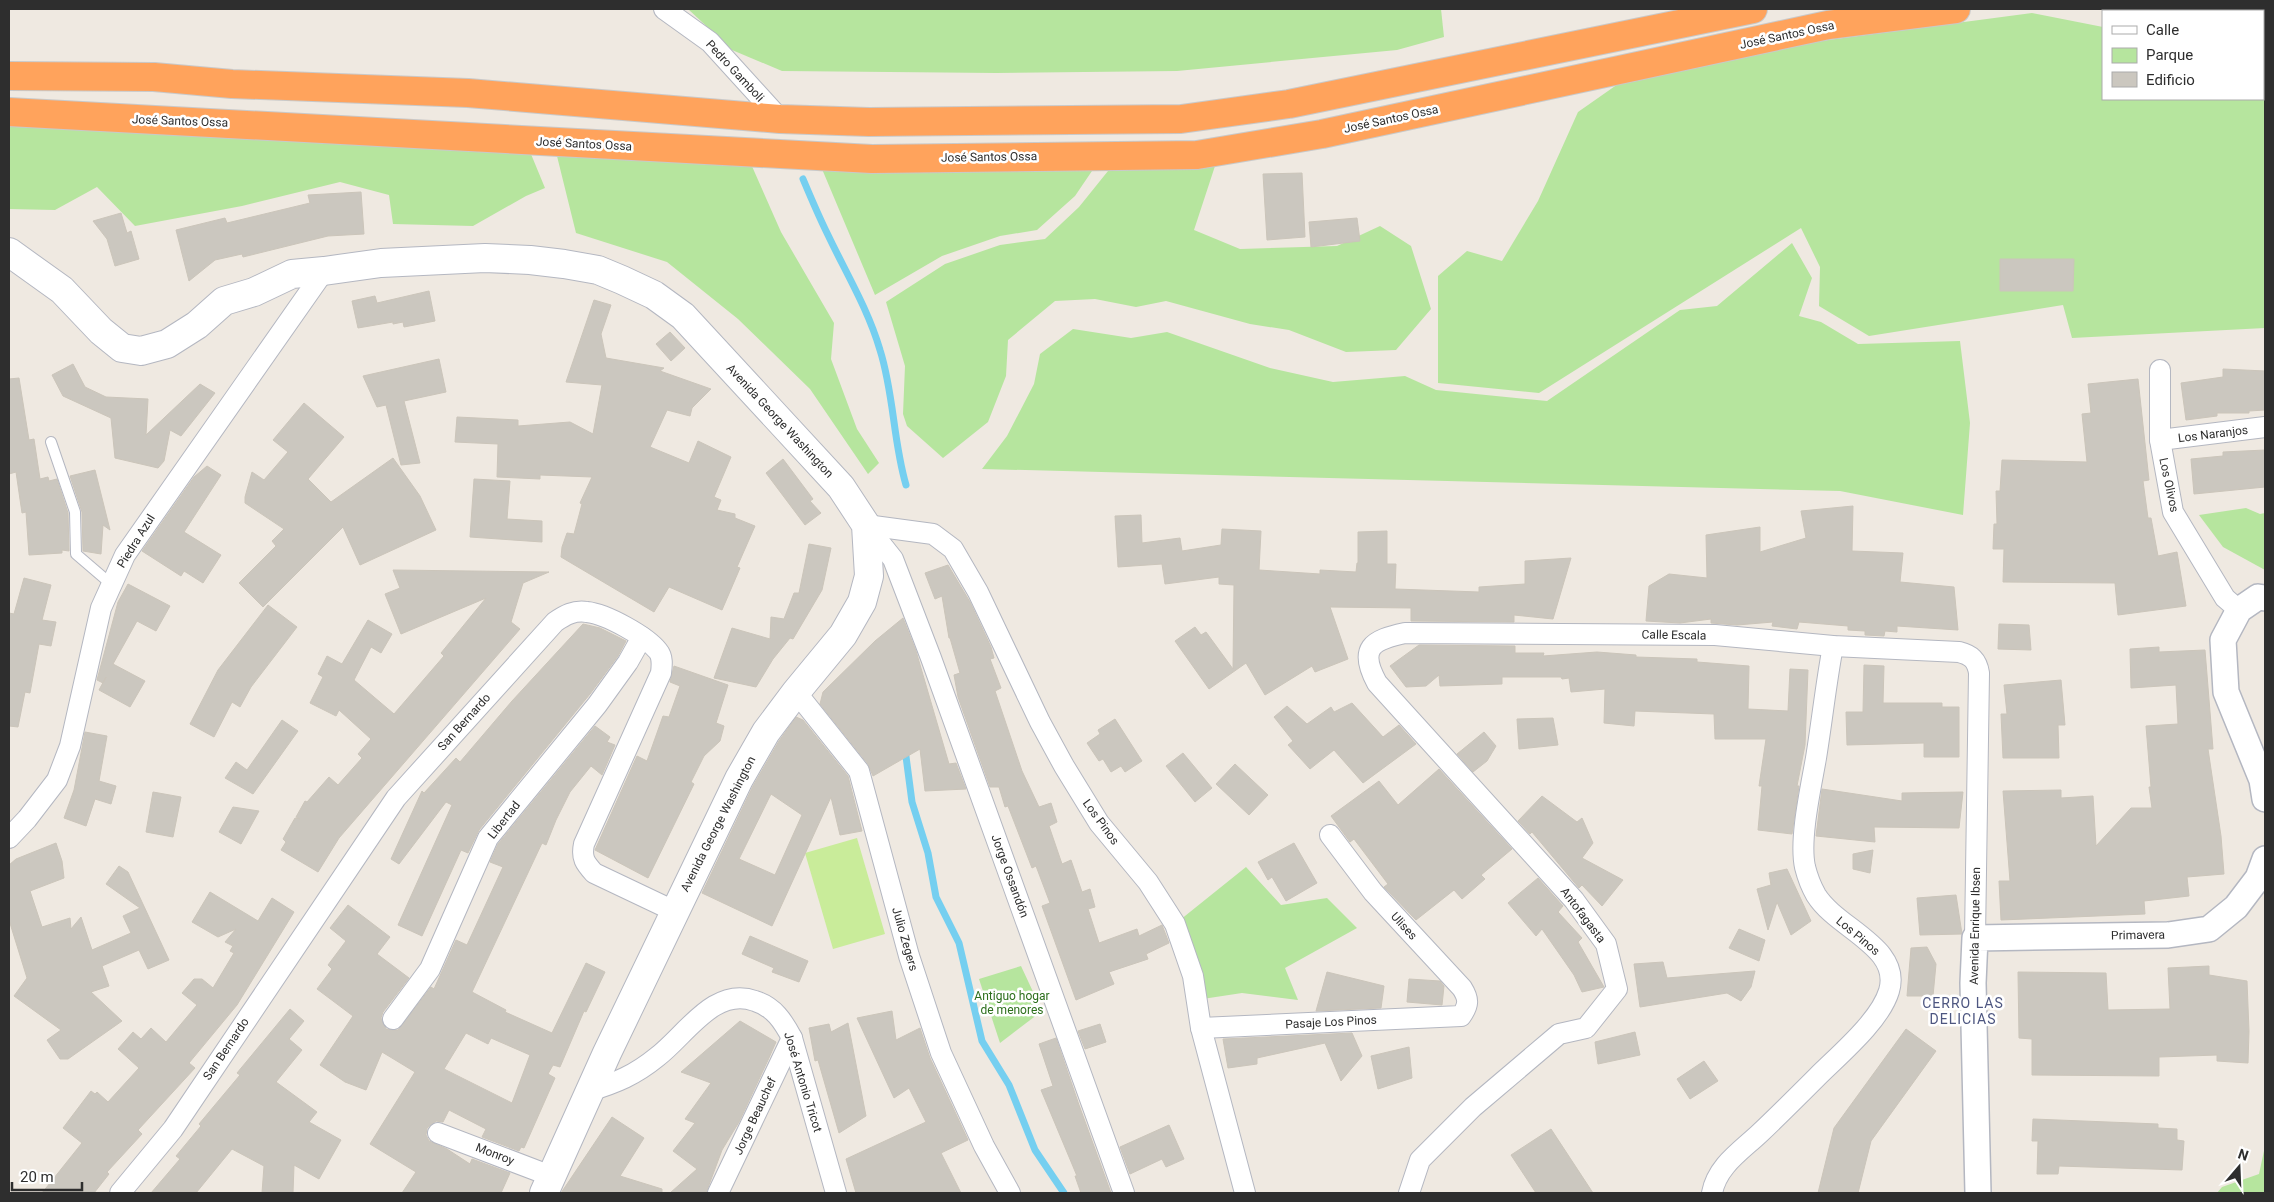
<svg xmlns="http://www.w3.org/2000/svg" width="2274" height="1202" font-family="Roboto,sans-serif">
<rect width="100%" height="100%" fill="#efe9e1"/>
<g fill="#b6e59e">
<polygon points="688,9 1441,9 1444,37 1397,50 1177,71 996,73 782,71 732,50"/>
<polygon points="2032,13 2103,27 2103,99 2263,99 2263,93 2265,94 2265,328 2072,338 2063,305 1869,336 1819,306 1820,267 1801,228 1539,393 1438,383 1438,276 1467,251 1502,261 1538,201 1578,112 1618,84 1813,42"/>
<polygon points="9,117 526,142 545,188 526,196 473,226 393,224 389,195 340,182 242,206 135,226 97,187 55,210 9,209"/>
<polygon points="555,148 751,164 781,232 834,323 831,359 857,429 879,463 868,474 810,389 738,319 667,262 576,233"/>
<polygon points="1215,166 1194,230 1240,249 1337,246 1380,226 1411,246 1431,309 1396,350 1346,352 1289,330 1250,324 1166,301 1136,307 1095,299 1055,301 1008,340 1006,376 988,422 943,458 907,426 903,414 905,366 886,302 945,264 1000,245 1045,239 1079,207 1108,171"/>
<polygon points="1094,168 1075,196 1037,230 1000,236 942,256 875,295 822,169"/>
<polygon points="1792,243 1812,278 1799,316 1821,322 1858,344 1960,341 1970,423 1963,515 1840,491 982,469 1007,436 1034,384 1040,354 1073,329 1131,338 1167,332 1270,368 1333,382 1405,376 1436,390 1547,401 1680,310 1717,306"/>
<polygon points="2246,508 2260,514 2265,513 2265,570 2223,547 2199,515"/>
<polygon points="1246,867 1281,905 1327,898 1357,928 1285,968 1298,1000 1242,993 1196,1000 1175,924"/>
<polygon points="1021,966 1042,1011 1000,1043 979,979"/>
<polygon points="2265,1146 2265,1193 2217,1193 2222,1187 2259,1174"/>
</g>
<polygon fill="#c9ec9a" points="857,838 885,934 833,949 805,853"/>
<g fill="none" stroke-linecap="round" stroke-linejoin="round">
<g stroke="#75cff0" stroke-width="7">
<path d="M 803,179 C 811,198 819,217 828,235 C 846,273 868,309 880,350 C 894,394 893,441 906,485"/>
<polyline points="905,749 912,802 928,853 936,897 959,943 982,1041 1009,1085 1035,1150 1064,1193"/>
</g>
</g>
<g fill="#cbc7bf" stroke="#cbc5ba" fill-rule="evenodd">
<polygon points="1302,173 1305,237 1267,240 1263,174"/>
<polygon points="361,192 364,234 328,236 243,257 242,254 215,260 189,281 176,230 225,218 227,223 310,203 308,195"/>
<polygon points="121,213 127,233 131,231 139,259 115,266 107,239 93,221"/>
<polygon points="1357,218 1360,241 1311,247 1309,222"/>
<polygon points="2000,259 2074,259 2073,291 2000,291"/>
<polygon points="429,291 435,321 404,327 403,322 393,324 393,322 358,328 352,301 375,296 377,303"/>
<polygon points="594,300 611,305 601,334 606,358 664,368 660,371 711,389 692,408 690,416 667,410 650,447 689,463 698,441 731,457 714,497 721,500 717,510 735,514 735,518 755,526 737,567 740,568 722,610 669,587 654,612 561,557 562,547 567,533 574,534 582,504 580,503 592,477 540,475 540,479 497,477 498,444 455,442 457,417 518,420 518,426 570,422 593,434 602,385 566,382"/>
<polygon points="670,332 685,348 671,361 656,344"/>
<polygon points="439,359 446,392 404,401 420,463 401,465 386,405 377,407 363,376"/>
<polygon points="73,364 85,387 106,397 148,399 146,435 200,384 215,393 181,436 170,430 164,461 158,468 115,458 111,418 63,396 52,375"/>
<polygon points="2223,369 2265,371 2265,410 2249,411 2249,413 2217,413 2217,416 2186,420 2181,383 2223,377"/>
<polygon points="19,378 29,440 34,439 40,479 48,477 49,481 57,479 68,513 69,551 62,550 62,553 29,555 26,512 22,513 16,472 9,474 9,379"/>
<polygon points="2138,379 2149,480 2143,481 2148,518 2151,518 2158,556 2177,552 2186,606 2118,615 2115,583 2003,582 2004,549 1993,549 1994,524 1997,524 1996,491 2000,491 2002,460 2087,462 2082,414 2091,413 2088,384"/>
<polygon points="304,403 344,437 308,479 331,502 393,458 420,496 436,530 360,565 343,527 263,607 239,583 276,546 272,541 284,529 245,503 245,497 252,472 264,480 288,452 273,440"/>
<polygon points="2265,450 2265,487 2194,494 2191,459 2223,456 2223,452"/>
<polygon points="783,459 813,499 810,501 821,513 805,525 766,473"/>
<polygon points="207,466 221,475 184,532 221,555 203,583 184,571 181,576 142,551 194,477"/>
<polygon points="95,470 110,530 103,525 101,554 83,551 82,512 70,476"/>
<polygon points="474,479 510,481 507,519 542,521 542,542 470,537"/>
<polygon points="1853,506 1852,551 1903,553 1900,582 1954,587 1958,630 1897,626 1897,632 1885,631 1884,636 1865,635 1865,631 1848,630 1848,626 1799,622 1797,629 1772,626 1773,622 1737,625 1711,623 1711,619 1680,623 1646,621 1649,586 1669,574 1707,578 1706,535 1760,527 1760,552 1806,538 1801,511"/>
<polygon points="1141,515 1142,543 1180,538 1182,551 1221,545 1222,529 1261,531 1259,570 1320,574 1320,570 1356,572 1357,563 1358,563 1358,532 1387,531 1387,564 1396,564 1395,589 1479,592 1479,587 1525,584 1525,561 1571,558 1553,619 1514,615 1514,622 1411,621 1411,608 1330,607 1348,659 1315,672 1312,666 1265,695 1246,663 1209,689 1175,641 1195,627 1201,635 1206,632 1233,669 1234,585 1219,584 1219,577 1165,584 1162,564 1118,567 1115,516"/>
<polygon points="809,544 831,548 822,590 793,639 790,638 773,659 756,687 714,678 732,628 770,639 771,617 784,619 794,593 799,593"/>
<polygon points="948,565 970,602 991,647 994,658 990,659 1001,688 995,691 1022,771 1039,807 1051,803 1057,822 1049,826 1062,864 1071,860 1082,892 1090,889 1095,907 1088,909 1099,943 1137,929 1139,936 1162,925 1169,943 1146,954 1148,959 1109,972 1114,984 1076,1000 1042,906 1050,903 1036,866 1032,868 1008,806 1005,807 999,787 990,787 958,697 954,675 960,673 950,638 949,638 942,596 935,599 925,573"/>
<polygon points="393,570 549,572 523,583 511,622 520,629 339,838 318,872 281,850 286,842 283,839 295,818 300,819 296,817 305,801 307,802 329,777 338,785 362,758 358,754 371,739 339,710 336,716 310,703 323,677 318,674 327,656 342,664 368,620 392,634 381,653 371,647 354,680 394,714 444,656 441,653 486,598 401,634 385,594 400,588"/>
<polygon points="24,578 51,585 42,620 56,622 51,646 39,644 30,693 25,692 18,727 9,726 9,613 14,614"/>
<polygon points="128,584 170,606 156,631 137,621 113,664 145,681 130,707 99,690 106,677 103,683 97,680 118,602"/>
<polygon points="268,605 297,627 251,687 240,707 232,702 214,737 190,724 218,670"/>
<polygon points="903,618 916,651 949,764 956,763 966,789 925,791 920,749 873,776 868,764 820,704 823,692 875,641"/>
<polygon points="583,624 600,628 626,641 618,656 590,694 479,830 468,853 461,850 422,936 398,925 452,805 446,802 399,864 391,859 422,791 424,793 456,758 460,762 512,701"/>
<polygon points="1999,624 2029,625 2031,650 1998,649"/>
<polygon points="1419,645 1515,646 1515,653 1544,653 1543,656 1597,652 1636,655 1636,657 1697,659 1697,662 1749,666 1748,709 1788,711 1790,669 1808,670 1805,745 1797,786 1799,786 1792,834 1758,830 1762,786 1759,786 1766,739 1715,739 1714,714 1635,711 1634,726 1604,723 1605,689 1571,692 1569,678 1562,679 1561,677 1502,677 1502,684 1440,686 1439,675 1426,686 1406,687 1390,666"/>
<polygon points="2159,647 2159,652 2205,650 2213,749 2208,749 2221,836 2224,874 2187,877 2189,896 2144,901 2145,914 2001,920 1999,881 2010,881 2003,791 2061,790 2061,798 2093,796 2096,846 2131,808 2152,808 2149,787 2151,787 2146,726 2178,724 2176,685 2131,688 2130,649"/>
<polygon points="1864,665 1884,666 1883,703 1942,703 1942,707 1959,707 1959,757 1924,757 1924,743 1847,745 1846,712 1863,712"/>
<polygon points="674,666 728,685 716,723 724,726 720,741 704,756 691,782 694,784 648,878 595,850 637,756 647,761 663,716 669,717 680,686 670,682"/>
<polygon points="2061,680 2065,725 2058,725 2059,758 2003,758 2001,714 2007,714 2004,685"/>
<polygon points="1352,703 1383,737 1399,725 1416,744 1363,783 1334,750 1310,769 1288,745 1293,741 1274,717 1287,706 1307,724 1331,707 1334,712"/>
<path d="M 796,717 L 803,720 L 848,776 L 862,831 L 840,835 L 831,797 L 772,926 L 702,893 L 753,786 L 779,741 ZM 771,794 L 802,815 L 775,875 L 739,859 Z"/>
<polygon points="1553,718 1558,745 1519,749 1517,719"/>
<polygon points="1115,719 1142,761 1125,772 1121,766 1111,772 1103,759 1099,761 1087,743 1100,734 1098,730"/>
<polygon points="282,720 298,731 253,794 225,778 236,762 247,770"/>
<path d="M 595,726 L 610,737 L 607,742 L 615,745 L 602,775 L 591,766 L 570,792 L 556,820 L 546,845 L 542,843 L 472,992 L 506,1010 L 505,1012 L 552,1033 L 586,963 L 605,972 L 586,1012 L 584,1011 L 560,1067 L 553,1065 L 548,1074 L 555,1078 L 524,1148 L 521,1147 L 519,1151 L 482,1137 L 486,1129 L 449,1110 L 443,1122 L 436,1121 L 427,1128 L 426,1135 L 429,1141 L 447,1149 L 470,1164 L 472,1159 L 510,1173 L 501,1193 L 402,1193 L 416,1172 L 370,1144 L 415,1072 L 382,1052 L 366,1090 L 345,1082 L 320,1065 L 353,1016 L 317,989 L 332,969 L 328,965 L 346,941 L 330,928 L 348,905 L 390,937 L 377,954 L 409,978 L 383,1012 L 381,1018 L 386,1029 L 398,1030 L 431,987 L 434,989 L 456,940 L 467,945 L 503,867 L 490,862 L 498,844 ZM 466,1033 L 488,1044 L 491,1038 L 530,1055 L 512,1103 L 444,1069 Z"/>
<polygon points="85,732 107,736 99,781 116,786 111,804 95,799 86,826 64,818 74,790"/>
<polygon points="1484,732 1496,746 1487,761 1473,772 1457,754"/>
<polygon points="1183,753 1212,788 1195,802 1166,766"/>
<polygon points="1235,764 1268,795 1249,815 1216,784"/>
<polygon points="1439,769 1512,849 1481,875 1485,879 1462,899 1454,890 1416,920 1384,887 1388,884 1354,839 1350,842 1331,816 1379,781 1398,805"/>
<polygon points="1822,789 1902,801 1902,793 1963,792 1959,828 1874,827 1875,842 1816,836"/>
<polygon points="153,792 181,797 173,837 146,832"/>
<polygon points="1542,796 1577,822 1582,818 1593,843 1582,858 1623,880 1602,906 1582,885 1579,888 1532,832 1530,834 1518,821"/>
<polygon points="233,807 259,811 241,844 219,832"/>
<polygon points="56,843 62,861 64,878 30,891 42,927 70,918 71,929 81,917 92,950 131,933 123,916 140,908 106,884 119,866 128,872 169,960 148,969 139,950 102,966 109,986 91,992 122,1021 68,1059 60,1059 47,1040 61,1030 14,996 27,978 9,920 9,865 16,859"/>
<polygon points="1294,843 1317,883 1286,901 1272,877 1268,880 1258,862"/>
<polygon points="1873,850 1870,873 1853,869 1853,854"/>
<polygon points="1787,869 1811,921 1791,935 1777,902 1768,930 1757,889 1771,885 1769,873"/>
<polygon points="1538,878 1563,906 1558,912 1582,938 1578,942 1604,987 1582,992 1574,975 1542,929 1536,936 1508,903"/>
<polygon points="210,892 258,921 272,898 294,912 237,1005 189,1063 195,1068 138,1130 142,1134 107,1172 109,1174 94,1193 42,1193 82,1143 63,1128 91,1091 95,1094 97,1092 108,1102 139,1068 118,1049 133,1032 141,1039 151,1028 166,1042 197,1005 182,993 194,979 202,979 213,988 234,953 230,951 233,946 225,942 236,929 218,937 192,922"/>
<polygon points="1956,895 1962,934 1920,935 1917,898"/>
<polygon points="1739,929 1765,940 1759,961 1729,948"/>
<polygon points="750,936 808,961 799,982 772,972 774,968 742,954"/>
<polygon points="1927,947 1936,964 1933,996 1907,996 1911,948"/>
<polygon points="1663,962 1667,978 1755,971 1751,987 1741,1001 1727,993 1640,1007 1634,964"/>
<polygon points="2209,966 2209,975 2247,981 2249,1031 2248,1063 2217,1061 2217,1055 2159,1057 2159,1076 2032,1075 2032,1039 2019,1038 2018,972 2106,973 2108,1010 2170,1009 2168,968"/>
<polygon points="1327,972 1384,986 1381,1008 1316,1011"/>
<polygon points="1409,979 1440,981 1444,986 1442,1005 1407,1002"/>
<polygon points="290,1009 304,1021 289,1039 302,1050 276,1082 317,1112 309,1122 341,1140 319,1179 294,1165 293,1193 262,1193 264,1166 232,1149 196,1193 151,1193 180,1159 176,1156 201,1126 199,1124 240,1075 237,1073"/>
<polygon points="892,1011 896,1040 920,1028 930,1058 968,1140 941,1153 961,1193 856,1193 846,1159 926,1122 909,1088 894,1098 857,1018"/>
<polygon points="740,1021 776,1042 768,1060 739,1122 722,1150 706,1193 670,1193 697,1169 673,1151 695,1123 685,1119 711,1083 681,1072"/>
<polygon points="848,1023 866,1116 839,1133 818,1060 815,1061 809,1028 829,1024 831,1032"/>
<polygon points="1100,1024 1106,1042 1085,1049 1078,1031"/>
<polygon points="1906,1029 1936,1051 1871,1141 1858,1193 1818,1193 1834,1128"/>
<polygon points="1635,1032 1640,1055 1598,1064 1595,1042"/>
<polygon points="1352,1033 1362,1056 1341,1081 1325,1043 1257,1058 1257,1064 1228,1068 1223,1039"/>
<polygon points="1056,1038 1079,1105 1111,1193 1081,1193 1075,1176 1077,1176 1041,1090 1053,1086 1039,1044"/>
<polygon points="1409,1047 1412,1078 1378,1089 1371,1056"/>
<polygon points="1704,1061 1718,1081 1690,1099 1677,1079"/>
<polygon points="612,1117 644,1138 620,1176 662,1189 662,1193 561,1193"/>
<polygon points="2033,1119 2158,1124 2158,1128 2177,1129 2177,1140 2184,1141 2182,1170 2059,1166 2058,1174 2037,1174 2038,1141 2032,1141"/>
<polygon points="1169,1125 1184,1159 1166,1167 1162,1159 1130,1174 1120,1147"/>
<polygon points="1551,1129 1593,1193 1536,1193 1511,1155"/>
</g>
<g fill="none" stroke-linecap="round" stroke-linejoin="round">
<g stroke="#b4b7c1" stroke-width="12">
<polyline id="service" points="51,442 75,512 76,554 111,584"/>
</g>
<g stroke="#b4b7c1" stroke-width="22">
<g id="minor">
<polyline points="664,9 710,42 780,119"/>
<polyline points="2160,370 2160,440 2173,512 2225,598 2239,610"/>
<polyline points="2160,440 2265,427"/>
<polyline points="866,525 933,534 953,549 978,592 1040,722 1064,766 1099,823 1148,882 1175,924 1193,976 1201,1028 1245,1193"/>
<polyline points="866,525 893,559 931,658 1124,1193"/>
<polyline points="796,692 859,771 909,956 941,1053 984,1146 1010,1193"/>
<polyline points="9,838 27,819 57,780 70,746 101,608 125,555 324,271"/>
<polyline points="393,1019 430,969 488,838 597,705 628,662 642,637"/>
<path d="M 1201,1028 L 1461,1016 C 1469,1005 1469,999 1462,988 L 1373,892 L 1330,835"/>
<path d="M 589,1091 C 616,1083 635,1075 657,1057 C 686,1035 714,986 755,1001 C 774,1007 783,1021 792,1038 L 836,1193"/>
<polyline points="438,1133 551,1176"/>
<path d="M 120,1193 L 173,1129 L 396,798 L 555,622 C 565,615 574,610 587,612 C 606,614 646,636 658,651 C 663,657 662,665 661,673 L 584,844 C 581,858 585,863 594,873 L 674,911"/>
<polyline points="718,1193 792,1038"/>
<path d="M 1409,1193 L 1420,1160 L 1473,1107 L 1559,1034 L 1586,1028 L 1617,989 L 1606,944 L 1574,900 L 1377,683 C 1358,648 1372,640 1405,633 L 1715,635 L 1833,646 L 1959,652 C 1971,655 1977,660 1979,673 L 1975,938"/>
<path d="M 1712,1193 C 1717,1166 1741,1151 1760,1133 C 1779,1115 1798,1096 1817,1077 C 1839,1055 1880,1021 1889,991 C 1902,947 1837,929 1816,895 C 1812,888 1807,875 1805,867 C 1799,839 1811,787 1816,758 C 1822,721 1826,683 1833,646"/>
</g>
</g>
<g stroke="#b4b7c1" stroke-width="28">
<g id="tertiary">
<polyline points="2263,59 2265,60"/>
<polyline points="2265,598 2258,597 2239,610 2223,640 2226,692 2262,780 2265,799"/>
<polyline points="1978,1193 1973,983 1975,938 2168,935 2209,929 2236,907 2258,878 2265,859"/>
</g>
</g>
<g stroke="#b4b7c1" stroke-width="30">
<polyline id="secondary" points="9,252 62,290 101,331 122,348 141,351 167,344 197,325 224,301 254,292 292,274 324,271 381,263 485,258 530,260 564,264 598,270 622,280 654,295 683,316 841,487 866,525 869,576 862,602 843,635 796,692 766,732 739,779 607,1053 544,1193"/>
</g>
<g stroke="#c9c9c9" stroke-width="30">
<g id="motorway">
<polyline points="2119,9 2189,11 2265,10"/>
<polyline points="9,76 154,77 232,84 468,93 780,119 869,122 1181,119 1289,104 1753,9"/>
<polyline points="9,112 872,159 1197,155 1322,134 1828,25 1956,9"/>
</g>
</g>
<use href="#service" stroke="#fff" stroke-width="10"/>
<use href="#minor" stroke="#fff" stroke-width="20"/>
<use href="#tertiary" stroke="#fff" stroke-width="25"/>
<use href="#secondary" stroke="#fff" stroke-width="28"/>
<use href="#motorway" stroke="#ffa35c" stroke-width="28"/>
</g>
<g text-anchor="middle" stroke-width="5" stroke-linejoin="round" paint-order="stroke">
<g font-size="12" fill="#2e2e2e" stroke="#fff">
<text transform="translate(1787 35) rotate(-12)" y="4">José Santos Ossa</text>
<text transform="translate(735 71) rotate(47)" y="4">Pedro Gamboli</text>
<text transform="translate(1391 119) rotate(-12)" y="4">José Santos Ossa</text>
<text transform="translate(180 121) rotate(2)" y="4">José Santos Ossa</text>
<text transform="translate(584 144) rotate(3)" y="4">José Santos Ossa</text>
<text transform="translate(989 157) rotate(-1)" y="4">José Santos Ossa</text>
<text transform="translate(780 421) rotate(47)" y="4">Avenida George Washington</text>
<text transform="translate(2213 434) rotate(-7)" y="4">Los Naranjos</text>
<text transform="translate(2169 485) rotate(78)" y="4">Los Olivos</text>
<text transform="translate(136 541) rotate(-58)" y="4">Piedra Azul</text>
<text transform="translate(1674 635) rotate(1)" y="4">Calle Escala</text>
<text transform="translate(464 722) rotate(-48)" y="4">San Bernardo</text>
<text transform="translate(504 820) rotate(-52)" y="4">Libertad</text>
<text transform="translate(1101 822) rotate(54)" y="4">Los Pinos</text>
<text transform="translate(718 824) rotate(-63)" y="4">Avenida George Washington</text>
<text transform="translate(1010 876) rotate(70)" y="4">Jorge Ossandón</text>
<text transform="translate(1583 915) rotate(53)" y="4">Antofagasta</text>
<text transform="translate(1404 926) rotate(48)" y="4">Ulises</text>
<text transform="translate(1975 926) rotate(-89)" y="4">Avenida Enrique Ibsen</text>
<text transform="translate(2138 935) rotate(-1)" y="4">Primavera</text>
<text transform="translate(1858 936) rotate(40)" y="4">Los Pinos</text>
<text transform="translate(905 939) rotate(74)" y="4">Julio Zegers</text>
<text transform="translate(1331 1022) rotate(-3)" y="4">Pasaje Los Pinos</text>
<text transform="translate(226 1049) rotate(-56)" y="4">San Bernardo</text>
<text transform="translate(803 1082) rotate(73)" y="4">José Antonio Tricot</text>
<text transform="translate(755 1116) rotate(-65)" y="4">Jorge Beauchef</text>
<text transform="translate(495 1154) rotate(21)" y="4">Monroy</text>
</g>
<g font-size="12" fill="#2c6e1b" stroke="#fff">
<text x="1012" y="1000">Antiguo hogar<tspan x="1012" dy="14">de menores</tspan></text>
</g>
<g font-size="14" letter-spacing="1" fill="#4d5680" stroke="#fff">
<text x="1963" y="1008">CERRO LAS<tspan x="1963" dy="16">DELICIAS</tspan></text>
</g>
</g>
<rect width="2274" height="1202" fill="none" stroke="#2e2e2e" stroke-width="20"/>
<rect x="2102" y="10" width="162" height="90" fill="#ffffff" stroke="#ababab"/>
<rect x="2112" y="26" width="25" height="8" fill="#ffffff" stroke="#ababab"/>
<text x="2146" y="35" font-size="15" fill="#2e2e2e">Calle</text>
<rect x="2112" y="48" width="25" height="15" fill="#b6e59e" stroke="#ababab"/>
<text x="2146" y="60" font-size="15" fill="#2e2e2e">Parque</text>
<rect x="2112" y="72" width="25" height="15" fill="#cbc7bf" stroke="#ababab"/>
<text x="2146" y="85" font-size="15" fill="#2e2e2e">Edificio</text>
<g transform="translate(2239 1167) rotate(19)" stroke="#ffffff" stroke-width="4" paint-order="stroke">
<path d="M0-4L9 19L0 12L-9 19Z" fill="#2e2e2e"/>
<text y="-8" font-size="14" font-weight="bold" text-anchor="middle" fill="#2e2e2e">N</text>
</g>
<path d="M12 1182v8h70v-8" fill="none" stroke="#2e2e2e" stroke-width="2.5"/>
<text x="20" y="1182" font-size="15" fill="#2e2e2e" stroke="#ffffff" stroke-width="4" paint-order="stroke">20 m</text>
</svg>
